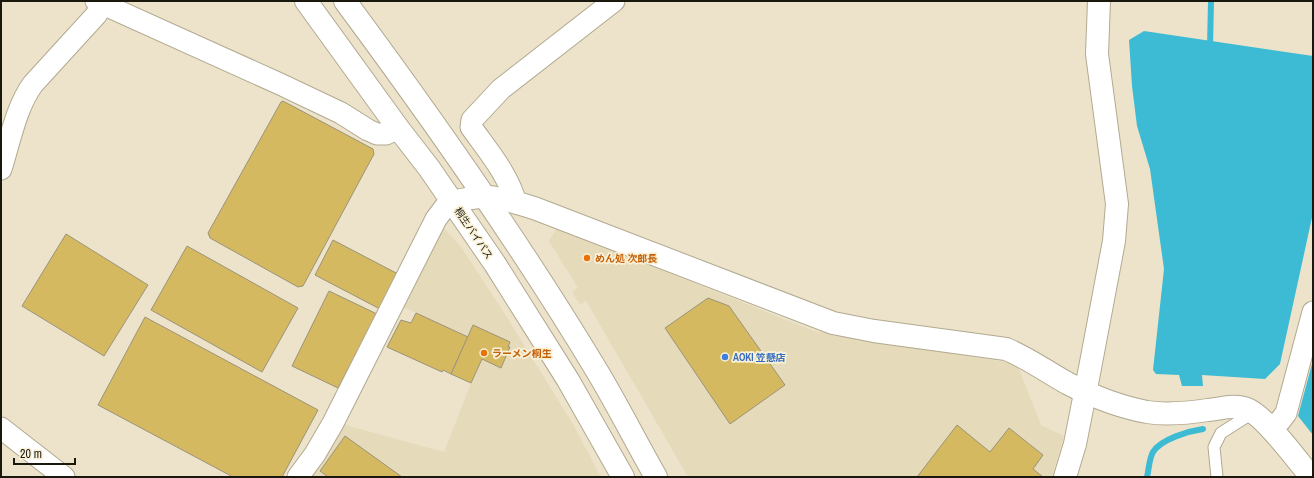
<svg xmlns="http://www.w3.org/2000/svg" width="1314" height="478" font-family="'Archivo Narrow','Noto Sans JP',sans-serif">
<rect width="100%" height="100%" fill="#ece3ca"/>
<g fill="#e5dab9">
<polygon points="444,228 461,247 503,311 574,426 601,477 312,477 342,424 444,452 471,383 451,374 468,337 399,305 437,231"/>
<polygon points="556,229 637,260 814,331 1011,363 1018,367 1041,425 1064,436 1052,477 688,477 588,304 586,301 580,305 572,292 578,288 549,241"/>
</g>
<g fill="#3ebbd4">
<polygon points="1144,31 1313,56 1313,213 1280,364 1265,379 1202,375 1203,386 1182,386 1179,375 1156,374 1153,370 1164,269 1150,169 1137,126 1132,86 1129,40"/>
<polygon points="1313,360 1313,435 1298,416"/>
</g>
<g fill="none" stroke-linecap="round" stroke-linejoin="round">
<g stroke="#3ebbd4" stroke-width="6">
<polyline points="1210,47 1211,1"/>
<path d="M 1147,477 C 1149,469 1149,459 1153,452 C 1161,439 1189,431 1203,429"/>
</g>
</g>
<g fill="#d5b961" stroke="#9b937b">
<polygon points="283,101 373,149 374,154 303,286 298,287 210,238 208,233 281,102"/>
<polygon points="66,234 148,285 104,356 22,306"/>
<polygon points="333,240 398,274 380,309 315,275"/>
<polygon points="187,246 298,308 262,372 151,310"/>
<polygon points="329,291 377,314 338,388 292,366"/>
<polygon points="708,298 729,306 785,385 730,424 665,328"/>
<polygon points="416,313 468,337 451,374 443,370 442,372 387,347 401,320 411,323"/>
<polygon points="145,317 318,410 282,477 233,477 98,405"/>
<polygon points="473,325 510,342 508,347 510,347 501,368 482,359 471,383 451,374"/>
<polygon points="957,425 990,452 1009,428 1043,455 1033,469 1043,477 917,477"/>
<polygon points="345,436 402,477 328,477 320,471"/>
</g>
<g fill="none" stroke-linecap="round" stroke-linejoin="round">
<g stroke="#b1a990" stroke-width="13">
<polyline id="service" points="1217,477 1214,447 1221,433 1254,412"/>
</g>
<g stroke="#b1a990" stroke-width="23">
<g id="minor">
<polyline points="96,1 280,84 341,113 368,130 377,134 386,134 398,128"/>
<path d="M 1,169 C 10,141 16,107 33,84 L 96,15 L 103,4"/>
<path d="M 516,203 C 508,174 488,151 471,127 L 472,120 L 501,89 L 614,1"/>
<polyline points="1,428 64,477"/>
<polyline points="1271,429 1280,421 1286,413 1313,312"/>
<polyline points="298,477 315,454 333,423 436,219 445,207 453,202"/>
</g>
</g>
<g stroke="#b1a990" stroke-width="24">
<g id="tertiary">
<path d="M 453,202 C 488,192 501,198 534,208 L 833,323 L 874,331 L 1006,349 C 1028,358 1047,372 1067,383 C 1092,396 1120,407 1147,412 C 1167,415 1188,413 1208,410 C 1220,409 1234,404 1247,409 C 1265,416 1297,460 1311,477"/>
<polyline points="1065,477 1075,444 1090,368 1114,241 1117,204 1097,54 1099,1"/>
</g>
</g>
<g stroke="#b1a990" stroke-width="24">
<g id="trunk">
<polyline points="306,1 398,128 429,168 495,264 568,380 623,477"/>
<path d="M 345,1 C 434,121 520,243 597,371 C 618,406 636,442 656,477"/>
</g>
</g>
<use href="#service" stroke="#fff" stroke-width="11"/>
<use href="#minor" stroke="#fff" stroke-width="21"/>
<use href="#tertiary" stroke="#fff" stroke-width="22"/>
<use href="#trunk" stroke="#fff" stroke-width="22"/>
</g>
<g fill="#e8710a" stroke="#f9f1d7" stroke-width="1.5">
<circle cx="587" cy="258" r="4"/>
<circle cx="484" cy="353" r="4"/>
</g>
<circle fill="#3f7fe0" stroke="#f9f1d7" stroke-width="1.5" cx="725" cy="357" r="4"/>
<g text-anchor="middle" stroke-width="3.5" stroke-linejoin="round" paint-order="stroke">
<g font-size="10" fill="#1a170d" stroke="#f9f1d7">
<text transform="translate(474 233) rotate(56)" y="4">桐生バイパス</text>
</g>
<g font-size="10" font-weight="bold" fill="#c56008" stroke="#f9f1d7" text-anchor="start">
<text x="595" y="262">めん処 次郎長</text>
<text x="492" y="357">ラーメン桐生</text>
</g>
<g font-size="10" font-weight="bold" fill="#366cbe" stroke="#f9f1d7" text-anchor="start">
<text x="733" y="361">AOKI 笠懸店</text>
</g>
</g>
<rect width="1314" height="478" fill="none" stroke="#1a170d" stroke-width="4"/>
<path d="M14 458v6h61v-6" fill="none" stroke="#1a170d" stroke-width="2"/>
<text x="20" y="458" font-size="12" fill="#1a170d" stroke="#f9f1d7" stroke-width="3" paint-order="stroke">20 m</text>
</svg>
